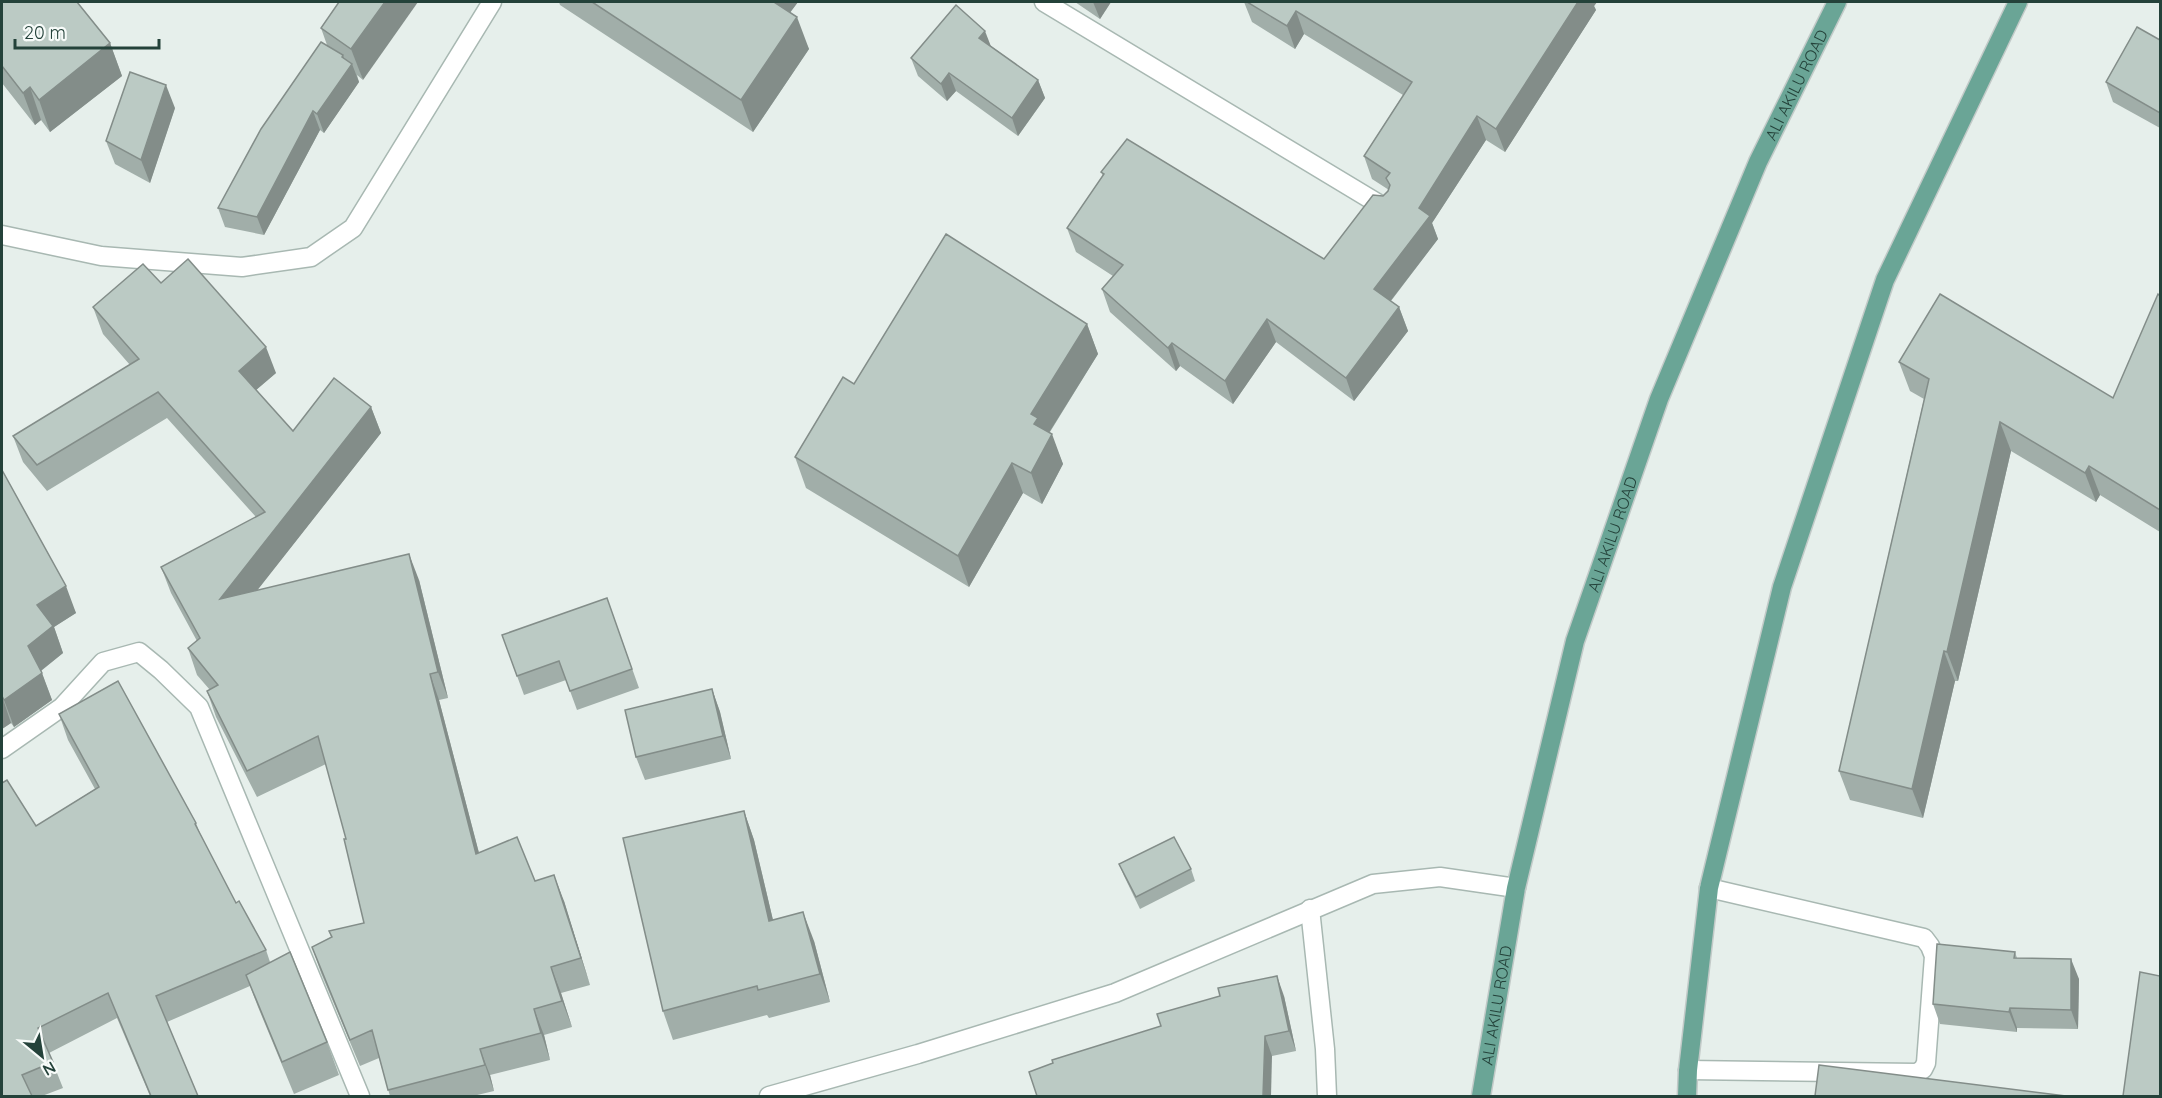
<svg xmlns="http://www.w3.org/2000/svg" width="2162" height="1098" font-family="Quicksand,sans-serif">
<rect width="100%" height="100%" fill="#e6efeb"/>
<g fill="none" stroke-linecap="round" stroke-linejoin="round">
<g stroke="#a8b8b2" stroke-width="21">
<polyline id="service" points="1688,1070 1917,1073 1923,1069 1926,1063 1934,956 1930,946 1924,938 1709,888"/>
</g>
<g stroke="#a8b8b2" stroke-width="21">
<g id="minor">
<polyline points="1044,2 1387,209"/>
<polyline points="2,749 62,707 103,662 139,652 161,670 199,707 360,1096"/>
<polyline points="1310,909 1325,1049 1327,1096"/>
<polyline points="769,1096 918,1054 1115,993 1373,884 1440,877 1516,888"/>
</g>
</g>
<g stroke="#a8b8b2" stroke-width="21">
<polyline id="tertiary" points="2,235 101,256 242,267 311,257 353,228 492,2"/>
</g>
<g stroke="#c2cac8" stroke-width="21">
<g id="primary">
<path id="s1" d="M 1481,1096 L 1516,888 L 1575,641 L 1659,399 L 1758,162 L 1837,2"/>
<polyline points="1687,1096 1688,1070 1709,888 1782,587 1885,280 2018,2"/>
</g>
</g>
<use href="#service" stroke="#fff" stroke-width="18"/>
<use href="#minor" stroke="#fff" stroke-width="18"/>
<use href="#tertiary" stroke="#fff" stroke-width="18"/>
<use href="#primary" stroke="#6aa596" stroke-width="18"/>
</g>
<g fill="#a1aea9">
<polygon points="2,2 110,43 122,76 50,132 41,120 35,125 2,83"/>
<polygon points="339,2 363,80 357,75 359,82 324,133 320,130 264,235 225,227 218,208 327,45 321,28"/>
<polygon points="559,2 798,2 790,12 809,49 753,132 560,5"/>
<polygon points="1075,2 1111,2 1100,19"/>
<polygon points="1244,2 1597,2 1594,6 1596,10 1505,152 1486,140 1432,223 1438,239 1391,301 1399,307 1408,331 1354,401 1276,342 1233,404 1180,366 1176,371 1110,312 1102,289 1113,276 1076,252 1067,228 1103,176 1101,172 1324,259 1388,191 1389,190 1372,179 1364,156 1403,95 1304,34 1295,49 1252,22"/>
<polygon points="2160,40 2160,128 2113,102 2106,82"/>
<polygon points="991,46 1038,80 1045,98 1018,136 956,91 947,101 918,76 911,58"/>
<polygon points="175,108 150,183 115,164 106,141"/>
<polygon points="161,283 276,373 256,390 293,431 371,407 381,433 257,590 419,580 448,698 439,700 479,853 535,881 564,901 590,985 561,993 572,1027 544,1035 550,1060 490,1075 494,1091 473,1096 390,1096 379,1058 360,1066 321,973 312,947 331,937 329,931 364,923 346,839 326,764 257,797 216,717 207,691 210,690 197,675 188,648 197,641 171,593 161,567 256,517 167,418 47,491 23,462 13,436 130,365 103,334 93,307"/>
<polygon points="2160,296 2160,532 2100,495 2096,502 2011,451 1958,681 1955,681 1923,818 1850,800 1839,771 1924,399 1910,391 1899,362 2113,398"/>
<polygon points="1087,324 1098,354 1050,432 1063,464 1042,504 1023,493 969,587 806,488 795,457 854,384"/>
<polygon points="2,470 76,613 54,627 63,653 41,671 52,700 14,727 11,723 2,729"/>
<polygon points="607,598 639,688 577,710 566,680 524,695 502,635"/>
<polygon points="712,689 720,712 731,759 645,780 636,757"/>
<polygon points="59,714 196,823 201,836 236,903 266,950 270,962 327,1042 339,1075 294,1094 258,1007 250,986 167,1022 198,1096 150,1096 117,1018 49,1053 63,1088 42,1096 2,1096 36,826 95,789 68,740"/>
<polygon points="744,811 754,840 773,920 814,941 830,1002 769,1018 767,1015 673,1040 663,1011"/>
<polygon points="1119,864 1191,869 1195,881 1140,909 1124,876"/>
<polygon points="2015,952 2017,958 2079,979 2078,1029 2017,1028 2017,1032 1940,1024 1933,1004"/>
<polygon points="1284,996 1296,1051 1272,1056 1161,1026"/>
</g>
<g fill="#838d89">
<polygon points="385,2 418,2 363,80 351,49"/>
<polygon points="768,2 798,2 778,29"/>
<polygon points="1093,2 1111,2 1100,19"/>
<polygon points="1578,2 1597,2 1594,6 1596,10 1505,152 1496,129"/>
<polygon points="1296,11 1304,34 1295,49 1287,26"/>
<polygon points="797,17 809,49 753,132 741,100"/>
<polygon points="985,31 992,49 979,38"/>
<polygon points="110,43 122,76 50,132 39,100"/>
<polygon points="343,55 348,70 352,64 359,82 324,133 317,114"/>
<polygon points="949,73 956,91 947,101 941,84"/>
<polygon points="1038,80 1045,98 1018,136 1012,118"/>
<polygon points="166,85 175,108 150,183 141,160"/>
<polygon points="30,87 41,120 35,125 23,93"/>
<polygon points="313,111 320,130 264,235 257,217"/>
<polygon points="1477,116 1486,140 1432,223 1438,239 1382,312 1374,289 1419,208"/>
<polygon points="1399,307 1408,331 1354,401 1346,378"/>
<polygon points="1267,319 1276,342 1233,404 1225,381"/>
<polygon points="1087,324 1098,354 1045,439 1052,434 1063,464 1042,504 1031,473 1031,414"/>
<polygon points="1172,343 1180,366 1176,371 1168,348"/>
<polygon points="266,347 276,373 248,397 239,371"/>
<polygon points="371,407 381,433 230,625 220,599"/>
<polygon points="2000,422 2011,451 1958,681 1947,652"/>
<polygon points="1012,463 1023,493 969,587 958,556"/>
<polygon points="2089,466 2100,495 2096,502 2085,473"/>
<polygon points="409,554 419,580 448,698 438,672"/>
<polygon points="66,586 76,613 54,627 63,653 38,673 28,646 37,605"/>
<polygon points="1944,651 1955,681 1923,818 1912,789"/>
<polygon points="42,673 52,700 14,727 4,700"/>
<polygon points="430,674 439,700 486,880 476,854"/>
<polygon points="712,689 720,712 731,759 723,736"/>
<polygon points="2,696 11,723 2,729"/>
<polygon points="744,811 754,840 780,950 769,921"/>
<polygon points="554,875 564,901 590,985 581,958"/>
<polygon points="803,912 814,941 830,1002 820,974"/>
<polygon points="2071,959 2079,979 2078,1029 2071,1010"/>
<polygon points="551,967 561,993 572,1027 562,1001"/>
<polygon points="1277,976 1284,996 1296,1051 1289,1031"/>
<polygon points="2010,1008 2017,1028 2017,1032 2009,1012"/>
<polygon points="534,1009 544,1035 550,1060 541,1033"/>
<polygon points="1265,1036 1272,1056 1271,1096 1263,1096"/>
<polygon points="480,1049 490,1075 494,1091 485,1065"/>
</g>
<g fill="#bbcac4" stroke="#838d89" stroke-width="1.5">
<polygon points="2,2 77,2 110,43 39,100 30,87 23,93 2,66"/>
<polygon points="339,2 385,2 351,49 321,28"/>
<polygon points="592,2 774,2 797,17 741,100"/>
<polygon points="1247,2 1578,2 1496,129 1477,116 1419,208 1430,216 1374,289 1399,307 1346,378 1267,319 1225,381 1172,343 1168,348 1102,289 1123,265 1067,228 1104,174 1101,172 1127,139 1324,259 1373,195 1383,196 1388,191 1390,185 1386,178 1390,173 1364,156 1412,82 1296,11 1287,26"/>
<polygon points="956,5 985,31 979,38 1038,80 1012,118 949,73 941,84 911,58"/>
<polygon points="2137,27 2160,40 2160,113 2106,82"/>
<polygon points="321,42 343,55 342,57 352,64 317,114 313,111 257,217 218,208 261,129"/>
<polygon points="130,72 166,85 141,160 106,141"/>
<polygon points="946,234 1087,324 1031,414 1038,418 1034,424 1052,434 1031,473 1012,463 958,556 795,457 843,377 854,384"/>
<polygon points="188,259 266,347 239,371 293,431 334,378 371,407 220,599 409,554 438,672 430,674 476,854 517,837 535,881 554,875 581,958 551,967 562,1001 534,1009 541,1033 480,1049 485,1065 388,1090 372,1030 350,1040 312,947 332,937 329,931 364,923 344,839 346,839 318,736 247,771 207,691 218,685 188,648 200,638 161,567 265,512 158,392 37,465 13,436 139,359 93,307 143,264 161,283"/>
<polygon points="1940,294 2113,398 2158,294 2160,296 2160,510 2089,466 2085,473 2000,422 1947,652 1944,651 1912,789 1839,771 1929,379 1899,362"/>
<polygon points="2,470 66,586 37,605 53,626 28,646 42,673 4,700 2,696"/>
<polygon points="607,598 632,669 570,691 559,661 517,676 502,635"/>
<polygon points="118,681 196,823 195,824 236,903 239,901 266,950 156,996 198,1096 151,1096 108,993 38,1028 53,1062 22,1075 32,1096 2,1096 2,783 7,780 36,826 99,787 59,714"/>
<polygon points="712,689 723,736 636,757 625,710"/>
<polygon points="744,811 769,921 803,912 820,974 758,990 757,986 663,1011 623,838"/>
<polygon points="1174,837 1191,869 1136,897 1119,864"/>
<polygon points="1937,944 2015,952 2014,958 2071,959 2071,1010 2010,1008 2009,1012 1933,1004"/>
<polygon points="290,952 327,1042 282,1062 246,975"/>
<polygon points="2140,972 2160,976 2160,1096 2123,1096"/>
<polygon points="1277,976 1289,1031 1265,1036 1263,1096 1037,1096 1029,1072 1053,1063 1052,1060 1161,1026 1157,1014 1220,996 1218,988"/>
<polygon points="1819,1065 2066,1096 1815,1096"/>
</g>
<g text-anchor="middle" stroke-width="4.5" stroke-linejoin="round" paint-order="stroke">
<g font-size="16" fill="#24423a" stroke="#f7fbf9">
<text dy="6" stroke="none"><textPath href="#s1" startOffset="1064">ALI AKILU ROAD</textPath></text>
<text dy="6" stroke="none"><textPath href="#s1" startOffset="578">ALI AKILU ROAD</textPath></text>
<text dy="6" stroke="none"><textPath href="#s1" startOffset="92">ALI AKILU ROAD</textPath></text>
</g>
</g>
<rect width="2162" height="1098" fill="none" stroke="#24423a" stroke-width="6"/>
<g transform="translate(42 1056) rotate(150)" stroke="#f7fbf9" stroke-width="4.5" paint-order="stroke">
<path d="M0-4.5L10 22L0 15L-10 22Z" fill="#24423a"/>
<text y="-9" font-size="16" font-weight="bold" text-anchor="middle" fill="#24423a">N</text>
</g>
<path d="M15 39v9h144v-9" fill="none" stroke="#24423a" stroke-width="3"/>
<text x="24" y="39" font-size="18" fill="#24423a" stroke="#f7fbf9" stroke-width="4.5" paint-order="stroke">20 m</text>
</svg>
